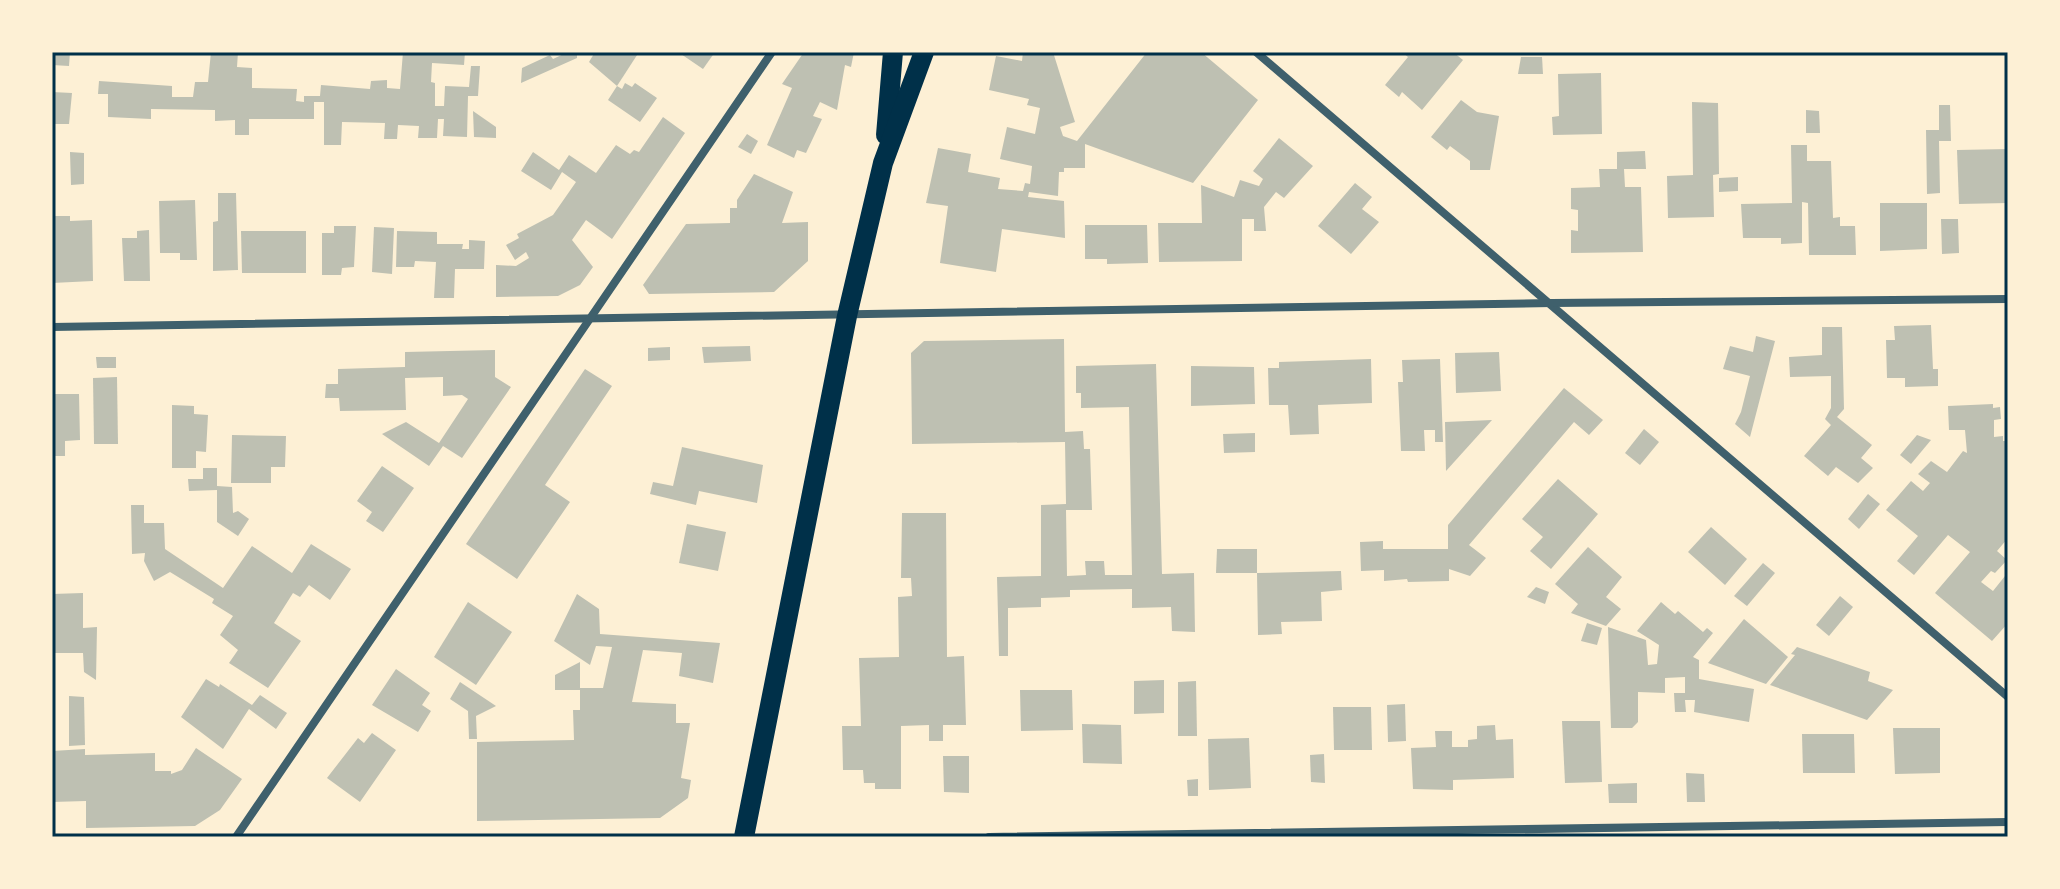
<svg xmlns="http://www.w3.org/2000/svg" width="2060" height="889" font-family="'Roboto Condensed',sans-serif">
<rect width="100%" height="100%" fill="#fdf0d5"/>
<g fill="#bec0b2">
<polygon points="52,52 70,52 69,66 52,65"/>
<polygon points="211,52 238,52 237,67 252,68 252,88 297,89 296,101 304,102 304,96 320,96 321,85 370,89 371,81 387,80 387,88 400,89 403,52 465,52 464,65 432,63 431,82 435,83 435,106 444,106 445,86 469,87 471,66 480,66 478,96 468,96 467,137 443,136 444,119 438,119 437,138 418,138 419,126 398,125 397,139 384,139 385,123 342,122 341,145 324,145 324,102 314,102 314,119 249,119 249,135 235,135 235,120 215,121 215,110 151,109 151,119 108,117 108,94 98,94 99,81 172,86 172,97 193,97 195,82 208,82"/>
<polygon points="568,52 577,52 577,58 521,83 522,68 550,55 553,59"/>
<polygon points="595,52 639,52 617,86 589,62"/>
<polygon points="678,52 715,52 703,69"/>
<polygon points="804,52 854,52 851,67 845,65 837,110 820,102 813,116 822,119 806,153 797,150 794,158 767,145 792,88 782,84"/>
<polygon points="1023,52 1053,52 1075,122 1060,127 1063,136 1077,141 1147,52 1201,52 1258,100 1193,183 1085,144 1085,168 1064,168 1064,172 1059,172 1058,196 1029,192 1028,197 1064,201 1065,238 1002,229 996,272 940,263 948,206 926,203 938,148 971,154 968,172 1000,178 998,189 1023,191 1025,183 1030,184 1032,166 1000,159 1007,127 1035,134 1040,108 1027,105 1029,99 989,90 996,56 1022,61"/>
<polygon points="1402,52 1453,52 1463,60 1422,110 1402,92 1399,97 1385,85 1408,57"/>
<polygon points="1521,57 1542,57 1543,74 1518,74"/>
<polygon points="1601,73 1602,134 1553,135 1552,117 1559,116 1558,74"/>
<polygon points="625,83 632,87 635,83 657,98 640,122 608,100 617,86 622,89"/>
<polygon points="52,92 72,93 69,124 52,124"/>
<polygon points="1461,100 1477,112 1499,116 1490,170 1470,170 1470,161 1450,146 1447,150 1431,137"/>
<polygon points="1692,102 1718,103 1719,174 1713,175 1714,217 1668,218 1667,176 1693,175"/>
<polygon points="1939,105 1950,105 1951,141 1939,141 1940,193 1927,194 1926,130 1939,130"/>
<polygon points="1806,110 1819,111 1820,133 1806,133"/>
<polygon points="473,111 496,127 496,138 474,137"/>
<polygon points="663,117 685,133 612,239 586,220 572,240 593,267 580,285 558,296 496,297 496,265 516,266 529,258 526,252 515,260 506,245 519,238 517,234 553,215 576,182 562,172 551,190 521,171 533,152 559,170 569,155 596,173 616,145 630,154 634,150 639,152"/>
<polygon points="747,134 758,141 751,154 738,147"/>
<polygon points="1279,138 1313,166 1284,198 1276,192 1264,207 1266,231 1254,231 1254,219 1242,219 1242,261 1159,262 1158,223 1202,223 1201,185 1234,197 1240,180 1259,186 1263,179 1253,171"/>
<polygon points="1791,145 1807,145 1807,161 1831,161 1833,218 1840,217 1840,226 1855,226 1856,255 1809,255 1808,203 1802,202 1802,243 1781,244 1781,238 1743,238 1741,204 1792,203"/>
<polygon points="2008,149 2008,203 1959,204 1957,150"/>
<polygon points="1645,151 1646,169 1624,169 1625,187 1641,187 1643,252 1571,253 1571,230 1578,231 1578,210 1571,209 1571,188 1600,187 1599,169 1617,169 1617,152"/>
<polygon points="70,152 84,153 84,184 71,185"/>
<polygon points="754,174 793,192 782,223 808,222 808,261 774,292 649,294 643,285 686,224 730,223 730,208 737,208 737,200"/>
<polygon points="1738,177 1738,191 1719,192 1719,178"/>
<polygon points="1355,183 1372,197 1362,209 1379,222 1351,254 1318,226"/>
<polygon points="218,193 236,193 238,270 213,271 213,222 218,221"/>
<polygon points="195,200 197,260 180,260 180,253 160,253 159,201"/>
<polygon points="1880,203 1927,203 1927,249 1880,251"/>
<polygon points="52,216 70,216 70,221 92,220 93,281 52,283"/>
<polygon points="1941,219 1958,219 1959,253 1942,254"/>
<polygon points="1085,225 1147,225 1148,263 1107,264 1107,259 1085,259"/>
<polygon points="334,226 356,226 354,267 342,268 341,275 322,275 322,233 334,233"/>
<polygon points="374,227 394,228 392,274 372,272"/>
<polygon points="149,230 150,281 124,281 122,238 137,238 137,231"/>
<polygon points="241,231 306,231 306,273 242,273"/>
<polygon points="397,231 437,232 437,244 463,244 462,249 469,249 469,240 485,241 484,269 455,269 454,298 434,298 436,262 415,261 414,267 396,267"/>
<polygon points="1931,325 1933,369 1938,369 1938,386 1905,387 1905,378 1887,378 1886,340 1895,340 1894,326"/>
<polygon points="1822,327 1842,327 1844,409 1837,417 1872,445 1861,458 1873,468 1858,483 1836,467 1828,476 1804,456 1831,425 1825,419 1831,408 1831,376 1790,377 1789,357 1822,355"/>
<polygon points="1756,336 1775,341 1750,437 1735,424 1741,412 1750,376 1723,369 1730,346 1753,352"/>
<polygon points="1064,339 1065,432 1083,431 1084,449 1090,449 1092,510 1066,510 1067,576 1086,575 1085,561 1104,561 1105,575 1132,575 1129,407 1081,408 1081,393 1076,393 1076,366 1156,364 1162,574 1194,573 1195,632 1172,631 1171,607 1132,608 1132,589 1070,590 1070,597 1041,598 1041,607 1008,608 1008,656 999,656 997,577 1041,576 1041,505 1066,504 1065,442 912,444 911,353 924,341"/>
<polygon points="750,346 751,361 704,363 702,347"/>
<polygon points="670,347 670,360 648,361 648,348"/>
<polygon points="495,350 495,377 511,387 462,458 443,446 429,466 382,434 406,422 439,443 468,399 462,395 443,396 443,377 405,378 406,410 340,411 339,398 325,398 326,384 338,384 338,369 405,367 405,352"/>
<polygon points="1499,352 1501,391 1456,393 1455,353"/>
<polygon points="96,357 116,357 116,368 97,368"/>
<polygon points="1371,359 1372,403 1318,405 1319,434 1290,435 1288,405 1269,405 1268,368 1279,368 1279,362"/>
<polygon points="1440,359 1443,442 1435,442 1435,430 1424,430 1425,451 1401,451 1398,382 1403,382 1402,360"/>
<polygon points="1191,366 1254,367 1255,404 1191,406"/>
<polygon points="585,369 612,386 545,485 570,502 517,579 466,544"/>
<polygon points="117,377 118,444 94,444 93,378"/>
<polygon points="1564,388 1603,420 1589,435 1574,422 1469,545 1486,558 1470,576 1449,569 1449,581 1408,582 1407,579 1384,581 1384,570 1361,571 1360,542 1383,541 1383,549 1448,549 1448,525"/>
<polygon points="52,394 79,394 80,440 65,441 65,456 52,456"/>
<polygon points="1993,404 1993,408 2000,407 2001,419 1994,420 1994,437 2003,436 2003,441 2008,441 2008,538 1997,551 2007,560 1995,573 1991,571 1981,582 1993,591 2005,576 2008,579 2008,623 1992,641 1935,593 1970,552 1948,535 1914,575 1897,561 1918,536 1886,510 1911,481 1923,491 1930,483 1918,474 1931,461 1947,472 1963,451 1967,453 1965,430 1949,430 1948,406"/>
<polygon points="172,405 194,406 194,414 208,415 206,452 196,451 196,468 172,468"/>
<polygon points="1492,420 1446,471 1445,422"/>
<polygon points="1644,429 1659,442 1640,465 1625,453"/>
<polygon points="1255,433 1255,452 1224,453 1223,434"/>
<polygon points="232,435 286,436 285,467 271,467 271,483 231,483"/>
<polygon points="1917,435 1931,440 1911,464 1900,455"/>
<polygon points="682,447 763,465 757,503 699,491 696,505 650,494 653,482 673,486"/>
<polygon points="382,466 414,488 383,532 366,521 372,512 357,501"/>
<polygon points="203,468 217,468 217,486 232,487 233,513 238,511 249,519 238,536 217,522 217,490 189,491 188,479 203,479"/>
<polygon points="1558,479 1598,514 1551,569 1530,551 1543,537 1522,519"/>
<polygon points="1868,494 1880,504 1859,529 1848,519"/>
<polygon points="131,505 144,505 144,523 164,523 165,549 223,588 252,546 292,573 311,544 351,569 330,600 309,585 300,597 293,593 274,623 301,641 268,688 229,663 238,650 220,635 233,616 212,603 214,599 170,572 154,581 144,561 145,553 132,554"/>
<polygon points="902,513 946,513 947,657 964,656 966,725 943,725 943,741 929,741 929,725 901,726 901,789 875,789 875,783 864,783 863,770 843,770 842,726 861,726 859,658 899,657 898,597 912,596 911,578 901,578"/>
<polygon points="687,524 726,532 718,571 679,563"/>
<polygon points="1711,527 1747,559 1725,585 1688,552"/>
<polygon points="1588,547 1622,577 1606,597 1621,609 1606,626 1571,613 1578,604 1555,584"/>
<polygon points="1217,549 1257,549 1257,573 1216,573"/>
<polygon points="1763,563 1775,573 1747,606 1734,596"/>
<polygon points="1341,571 1342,590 1321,592 1322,621 1281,622 1282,634 1258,635 1257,573"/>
<polygon points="1536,587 1549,592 1545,604 1527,597"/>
<polygon points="83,593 83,628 97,627 96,680 84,672 83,653 52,653 52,594"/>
<polygon points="577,594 599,609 600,634 720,643 713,683 679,676 682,653 643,650 632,702 676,704 676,723 690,723 681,778 691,780 688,798 660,818 477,821 477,742 574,740 573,710 580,710 580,690 555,690 555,675 580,662 580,688 603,688 612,647 596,646 590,665 554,641"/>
<polygon points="1840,596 1853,607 1829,636 1816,625"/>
<polygon points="468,602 512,632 476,685 434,657"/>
<polygon points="1661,602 1675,614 1678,611 1703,632 1707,628 1713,633 1693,657 1699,660 1699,679 1754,689 1749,722 1694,712 1695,700 1685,700 1686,712 1675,712 1674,693 1685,693 1685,677 1665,678 1665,693 1638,692 1638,722 1632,728 1611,728 1608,627 1646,640 1648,665 1657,664 1659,645 1637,631"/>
<polygon points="1744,619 1788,657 1766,684 1708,663"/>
<polygon points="1587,623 1602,628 1597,645 1581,641"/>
<polygon points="1797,647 1870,672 1868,681 1893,690 1867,720 1770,685 1795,655 1791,654"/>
<polygon points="396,669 430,693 422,705 431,711 418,732 372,705"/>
<polygon points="206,679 219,687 220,684 252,705 260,695 287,713 276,729 249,709 223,749 181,717"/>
<polygon points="1164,680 1164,713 1134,714 1134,681"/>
<polygon points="1196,681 1197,736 1178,736 1178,682"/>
<polygon points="460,682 496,706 476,716 477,739 469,739 468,711 450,699"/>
<polygon points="1020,690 1072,690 1073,730 1021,731"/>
<polygon points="69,696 84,697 85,745 69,746"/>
<polygon points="1405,704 1406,741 1388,742 1387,705"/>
<polygon points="1333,707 1371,707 1372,750 1334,750"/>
<polygon points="1562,721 1600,721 1602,782 1565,783"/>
<polygon points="1082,724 1121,725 1122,764 1083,763"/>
<polygon points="1495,725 1496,740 1513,739 1514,778 1453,780 1453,790 1413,789 1411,748 1436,747 1435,731 1452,731 1452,747 1468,747 1468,740 1477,739 1477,726"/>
<polygon points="1893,728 1940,728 1940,773 1895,774"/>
<polygon points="372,733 396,750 360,802 327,778 358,738 364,743"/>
<polygon points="1802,734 1854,734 1855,773 1803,773"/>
<polygon points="1249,738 1251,788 1209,790 1208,739"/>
<polygon points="196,748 242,779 220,810 195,826 86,828 86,801 52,802 52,751 85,749 85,755 155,753 155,771 171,771 171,774 182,770"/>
<polygon points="1324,754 1325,783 1311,782 1310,755"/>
<polygon points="943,756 969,756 969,793 944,792"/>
<polygon points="1686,773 1704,774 1705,802 1687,802"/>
<polygon points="1198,779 1198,796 1188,796 1187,780"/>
<polygon points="1637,783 1637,803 1609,803 1608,784"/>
</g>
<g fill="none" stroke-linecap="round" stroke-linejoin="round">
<g stroke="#3f606c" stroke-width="8">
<polyline points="1256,52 2008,697"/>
<polyline points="52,327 1552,303 2008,299"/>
<polyline points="236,837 772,52"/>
<polyline points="989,837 2008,822"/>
</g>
<g stroke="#003049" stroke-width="20">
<polyline points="886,135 893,52"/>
<polyline points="744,837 847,316 883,163 924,52"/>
</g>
</g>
<rect width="2060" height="889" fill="none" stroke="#fdf0d5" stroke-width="108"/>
<rect x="54" y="54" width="1952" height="781" fill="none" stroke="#003049" stroke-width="3"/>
</svg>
